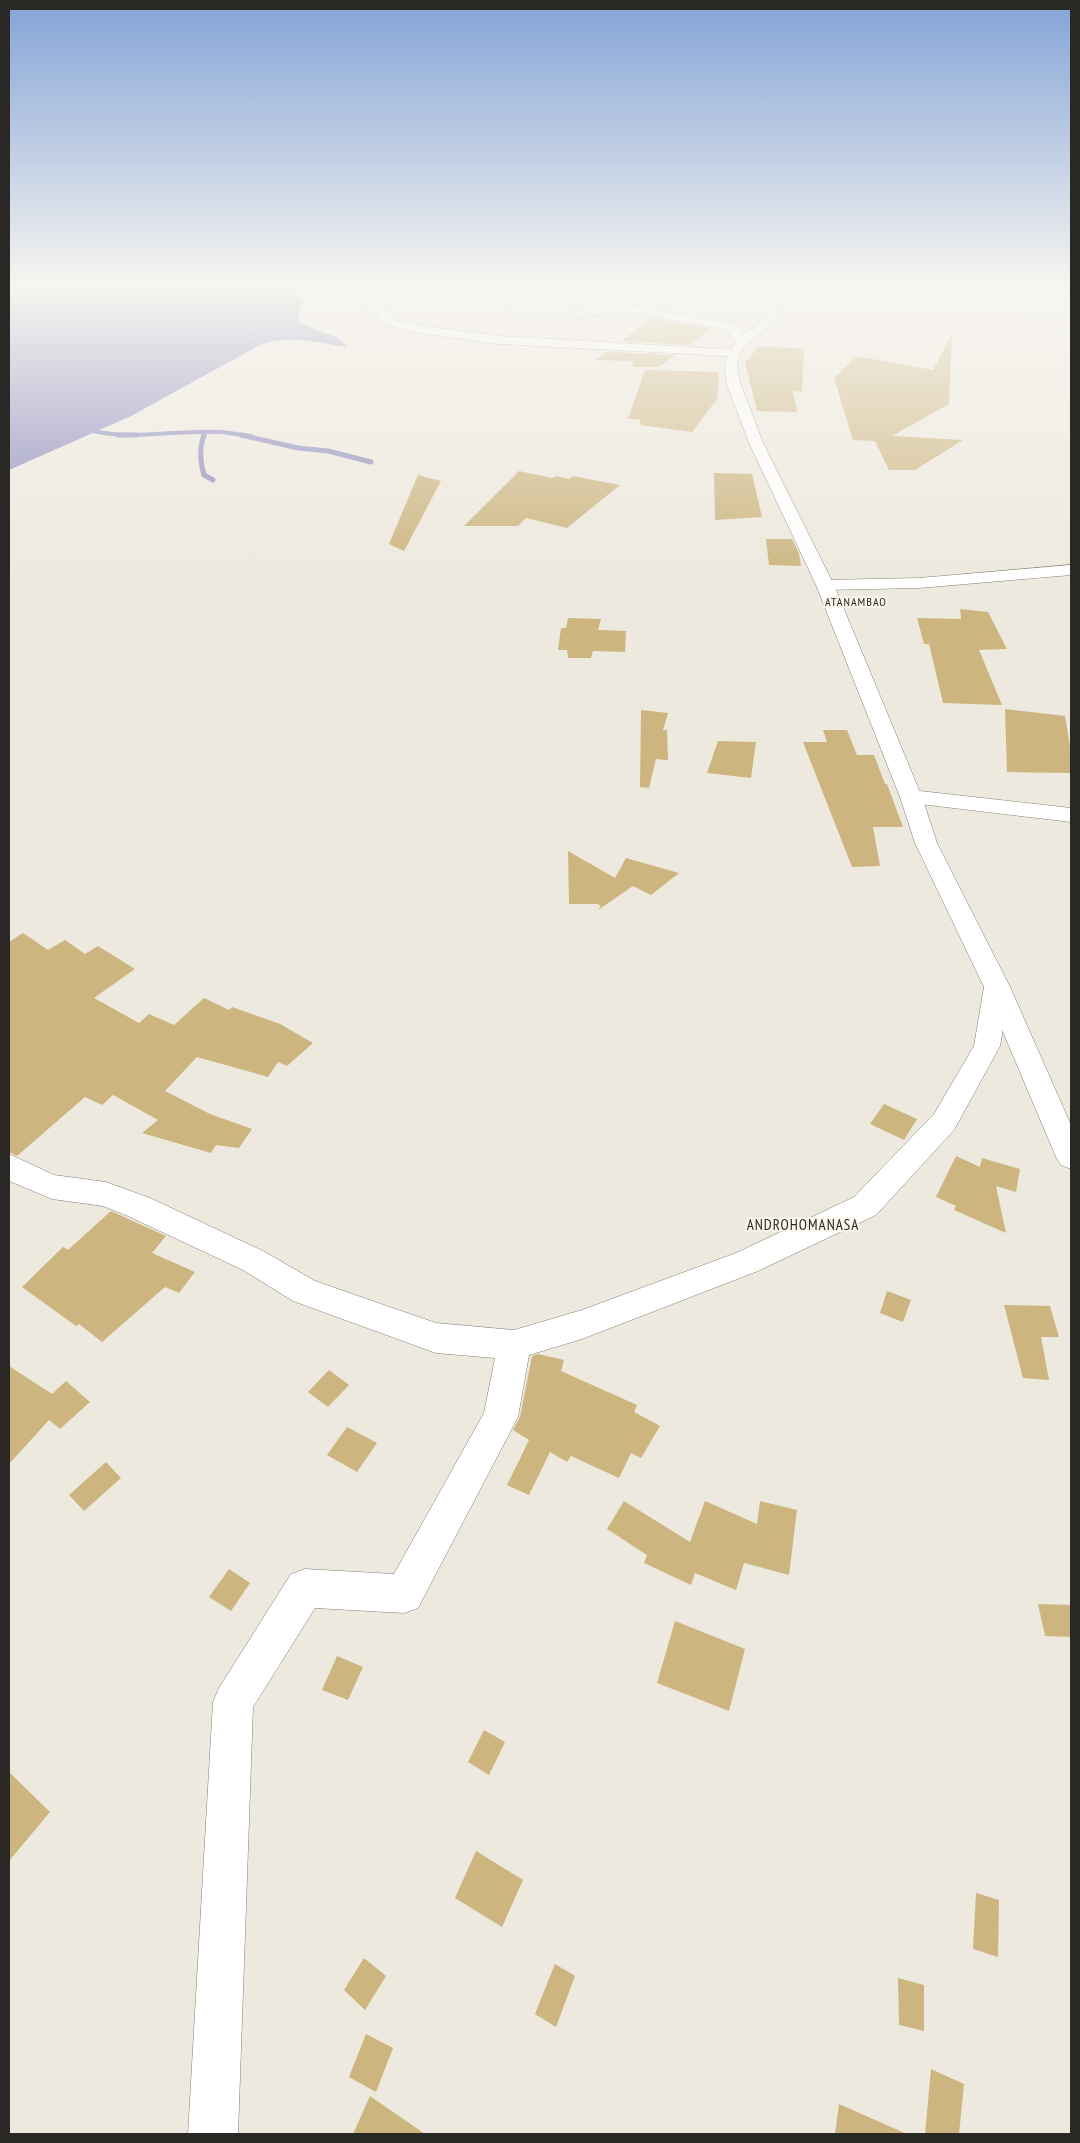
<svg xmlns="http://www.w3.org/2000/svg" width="1080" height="2143" font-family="'PT Sans Narrow',sans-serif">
<rect width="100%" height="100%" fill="#eee9de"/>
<path fill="#8b8abd" d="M 9,285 L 294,285 L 303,302 L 299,312 L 299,323 L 338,338 L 348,347 C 319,343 291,334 262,344 L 131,416 L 9,470 Z"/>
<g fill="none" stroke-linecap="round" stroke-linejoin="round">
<g stroke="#8b8abd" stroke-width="4">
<path d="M 85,429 C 129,442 175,429 221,432 C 231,433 241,435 251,436"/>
<polyline points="203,436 205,432"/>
</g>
<g stroke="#8b8abd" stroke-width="5">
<polyline points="118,435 136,435"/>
<path d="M 204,435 C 199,448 200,461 204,475 L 213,480"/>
<polyline points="241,435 298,448 328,451 371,462"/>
</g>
</g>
<g fill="#ccb57f">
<polygon points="654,318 711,329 689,345 621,341"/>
<polygon points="952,334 949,404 892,436 963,440 915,470 889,470 875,441 853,440 834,378 857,356 933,370"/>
<polygon points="758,347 804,348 802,392 793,391 797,412 757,411 745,363"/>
<polygon points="607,352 675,355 659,367 633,367 632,361 595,360"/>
<polygon points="645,370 719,372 717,399 692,432 641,425 639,419 628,419"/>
<polygon points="519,471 552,478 556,476 569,479 573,476 620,485 567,528 526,518 518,526 464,526"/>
<polygon points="714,473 752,474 762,517 715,520"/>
<polygon points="418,475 441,481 404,551 389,544"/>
<polygon points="766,539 792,539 799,553 801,566 769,565"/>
<polygon points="960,609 988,612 1007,649 979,650 1002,705 943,703 929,644 924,644 917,618 961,619"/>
<polygon points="568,618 601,619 598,630 626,631 625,652 593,651 591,658 568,658 567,650 558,650 561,628 566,628"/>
<polygon points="1005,709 1065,716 1071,752 1071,773 1007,772"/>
<polygon points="641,710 668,713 663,730 667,730 668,760 656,759 649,788 640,787"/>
<polygon points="823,730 847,730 857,755 874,755 885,784 887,784 903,827 873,827 880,866 852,867 803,742 827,742"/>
<polygon points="718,741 756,742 751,778 707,773"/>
<polygon points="568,851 615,878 626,858 679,873 651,895 633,886 598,910 601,906 598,904 569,904"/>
<polygon points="23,933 48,950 65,940 85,954 98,946 135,969 94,998 139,1023 149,1014 174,1025 204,998 229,1010 232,1007 280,1024 313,1043 287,1066 278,1062 268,1077 197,1057 165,1091 210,1114 252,1129 239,1148 216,1145 211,1153 142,1133 158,1120 113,1095 102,1105 85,1097 17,1156 9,1152 9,942"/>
<polygon points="884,1104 917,1119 904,1140 870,1124"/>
<polygon points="956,1156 980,1167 982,1158 1020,1169 1016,1192 996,1186 1006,1233 954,1210 956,1206 936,1197"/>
<polygon points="111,1211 166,1236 152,1253 195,1272 179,1293 165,1287 102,1342 79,1324 76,1326 22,1287 63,1247 68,1250"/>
<polygon points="887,1291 911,1300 903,1322 880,1313"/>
<polygon points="1004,1305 1050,1306 1059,1337 1041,1337 1049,1380 1023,1378"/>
<polygon points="538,1354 564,1360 561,1371 637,1405 634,1412 660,1426 641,1458 631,1453 619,1478 571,1456 567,1462 550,1452 529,1495 507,1485 529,1440 513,1430 520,1417 532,1356"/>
<polygon points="9,1366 52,1394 66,1381 90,1402 60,1429 49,1420 9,1464"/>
<polygon points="329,1370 349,1385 328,1407 308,1392"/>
<polygon points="347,1427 377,1443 357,1472 327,1455"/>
<polygon points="106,1462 121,1478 84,1511 69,1495"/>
<polygon points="624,1501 690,1542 705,1501 757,1524 760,1501 797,1510 789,1575 744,1563 736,1590 695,1573 691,1585 644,1563 647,1555 607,1529"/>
<polygon points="229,1569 250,1583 231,1611 209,1597"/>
<polygon points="1038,1604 1071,1605 1071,1637 1045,1636"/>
<polygon points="675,1621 745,1649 729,1711 657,1683"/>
<polygon points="337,1656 363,1667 348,1700 322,1690"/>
<polygon points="484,1730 505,1742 489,1775 468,1762"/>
<polygon points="9,1772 50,1812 9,1861"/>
<polygon points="476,1851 523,1880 502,1927 455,1898"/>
<polygon points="976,1893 999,1900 998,1957 973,1949"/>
<polygon points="364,1958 386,1976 365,2010 344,1990"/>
<polygon points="555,1964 575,1976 556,2027 535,2014"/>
<polygon points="898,1978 924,1985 924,2031 899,2025"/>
<polygon points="366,2034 393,2048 376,2092 349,2077"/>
<polygon points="931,2069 964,2084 959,2134 925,2134"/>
<polygon points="370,2096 425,2134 353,2134"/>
<polygon points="839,2104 907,2134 835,2134"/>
</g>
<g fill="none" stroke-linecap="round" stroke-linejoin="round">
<g stroke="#847f76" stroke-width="1">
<g id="street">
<path d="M 743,285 C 767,285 771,296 780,317 L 747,344 L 739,356 L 735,357 L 729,353 L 736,342 L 726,330 L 638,313 L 578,316 L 572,313 L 578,310 L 638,307 L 734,324 L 743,335 L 768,316 L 761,299 Z"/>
<polygon points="1071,565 1071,575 919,588 825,590 819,589 816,585 819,581 825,580 919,578"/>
<polygon points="911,790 1071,808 1071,822 903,802 900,797 903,792"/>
<polygon points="997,978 1006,981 1010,987 1000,1046 954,1130 876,1215 758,1271 582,1339 529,1355 518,1417 418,1608 404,1613 315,1608 253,1707 238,2134 188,2134 213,1702 219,1688 291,1574 305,1569 394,1574 484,1413 495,1358 436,1353 293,1301 243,1270 128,1216 103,1206 52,1199 9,1181 9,1154 54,1175 106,1182 150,1198 265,1252 315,1281 436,1323 514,1330 582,1310 736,1253 854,1197 934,1114 974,1046 984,987 988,981"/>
</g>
</g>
<g stroke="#847f76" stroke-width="1">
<polygon id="secondary" points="350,285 361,285 394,320 418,325 499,336 739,350 741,353 737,365 740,382 763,443 834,585 922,797 937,843 1010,987 1071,1125 1071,1169 1061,1165 1056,1157 984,987 915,843 900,797 816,585 749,443 726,382 725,365 728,356 499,344 418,333 386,324"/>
</g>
<use href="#street" fill="#fff" fill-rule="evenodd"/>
<use href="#secondary" fill="#fff" fill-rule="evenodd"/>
</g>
<linearGradient id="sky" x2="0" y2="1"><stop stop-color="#83a3d7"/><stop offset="0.49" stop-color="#f7f5f0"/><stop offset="1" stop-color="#f7f5f0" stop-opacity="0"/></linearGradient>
<rect width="1080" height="585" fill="url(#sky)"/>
<g text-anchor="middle" stroke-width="4" stroke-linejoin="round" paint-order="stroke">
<g font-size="12" letter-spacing="1" fill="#2a2824" stroke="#fbf6eb">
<text x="856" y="606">ATANAMBAO</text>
</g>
<g font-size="15" letter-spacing="1" fill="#2a2824" stroke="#fbf6eb">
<text x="803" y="1230">ANDROHOMANASA</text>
</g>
</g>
<rect width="1080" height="2143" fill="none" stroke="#2a2824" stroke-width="20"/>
</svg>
